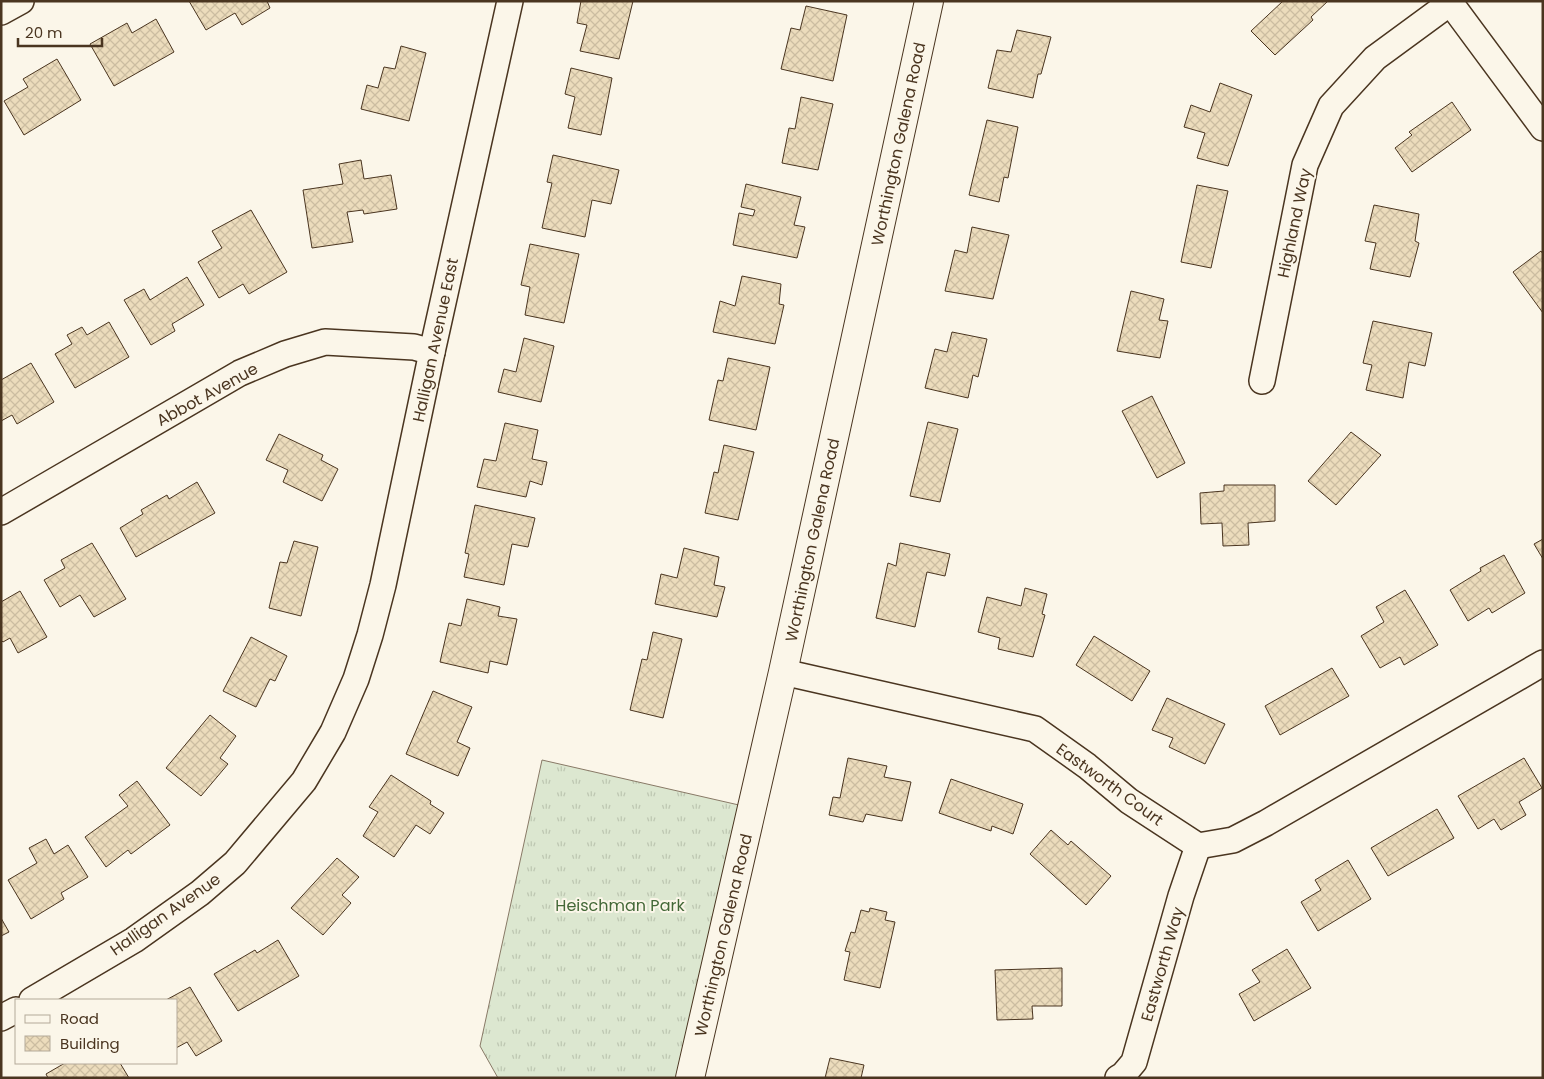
<svg xmlns="http://www.w3.org/2000/svg" width="1544" height="1079" font-family="Poppins,sans-serif">
<defs>
<pattern id="grass-tufts" width="24" height="20" patternUnits="userSpaceOnUse" patternTransform="scale(1.25)"><rect width="24" height="20" fill="#dce7d0"/><path d="M3 7l-1-3M5 7V3M7 7l1-3M15 17l-1-3M17 17v-4M19 17l1-3" fill="none" stroke="#bec7b2"/></pattern>
<pattern id="building-cross-hatch" width="8" height="8" patternUnits="userSpaceOnUse" patternTransform="scale(1.25)"><rect width="8" height="8" fill="#ecdcbc"/><path d="M0 0l8 8M0 8l8-8" fill="none" stroke="#ccbda1"/></pattern>
</defs>
<rect width="100%" height="100%" fill="#fbf6e9"/>
<polygon fill="url(#grass-tufts)" stroke="#887966" points="542,760 752,808 690,1078 498,1078 480,1046"/>
<g fill="url(#building-cross-hatch)" stroke="#4a3520">
<polygon points="189,1 267,1 270,8 242,25 235,13 206,30"/>
<polygon points="581,1 633,1 619,59 580,51 587,25 577,23"/>
<polygon points="1283,1 1328,1 1311,17 1313,20 1275,55 1251,31"/>
<polygon points="806,6 847,15 833,81 781,69 791,28 800,30"/>
<polygon points="156,19 174,52 114,86 90,44 127,23 132,33"/>
<polygon points="1017,30 1051,37 1041,74 1038,74 1033,98 988,88 997,50 1011,52"/>
<polygon points="401,46 426,53 409,121 361,109 367,85 378,88 384,67 395,69"/>
<polygon points="57,59 81,100 24,135 4,101 28,87 23,79"/>
<polygon points="571,68 612,78 601,135 568,128 575,97 565,94"/>
<polygon points="1220,83 1252,95 1228,166 1197,158 1205,133 1184,127 1191,105 1210,112"/>
<polygon points="801,97 833,104 818,170 782,163 789,128 795,129"/>
<polygon points="1452,102 1471,130 1412,172 1395,148 1412,135 1409,132"/>
<polygon points="987,120 1018,127 1008,178 1004,177 999,202 969,195"/>
<polygon points="553,155 619,170 611,204 592,200 585,237 542,228 552,183 547,182"/>
<polygon points="361,160 364,179 391,175 397,209 364,214 363,210 347,212 353,242 312,248 303,190 343,184 339,164"/>
<polygon points="746,184 801,197 794,225 805,227 797,258 733,245 739,213 753,216 755,210 741,207"/>
<polygon points="1197,185 1228,191 1211,268 1181,262"/>
<polygon points="1374,205 1419,214 1415,241 1419,243 1410,277 1370,269 1376,243 1365,241"/>
<polygon points="251,210 287,272 249,294 243,284 219,298 198,262 222,248 212,231"/>
<polygon points="972,227 1009,235 993,299 945,291 955,250 967,253"/>
<polygon points="530,244 579,254 564,323 525,315 530,287 521,285"/>
<polygon points="1541,251 1543,254 1543,313 1513,272"/>
<polygon points="742,276 781,284 779,304 784,305 775,344 713,332 720,301 735,306"/>
<polygon points="187,277 204,305 172,324 175,331 151,345 124,300 144,289 150,300"/>
<polygon points="1131,291 1164,299 1159,320 1168,321 1160,358 1117,351"/>
<polygon points="1373,321 1432,333 1425,366 1409,362 1403,398 1366,390 1372,365 1363,363"/>
<polygon points="109,322 129,357 75,388 55,354 72,344 67,335 82,327 87,335"/>
<polygon points="952,332 987,339 978,377 973,375 968,398 925,388 935,349 947,352"/>
<polygon points="524,338 554,346 541,402 498,392 504,369 516,372"/>
<polygon points="728,358 770,367 756,430 709,420 718,380 723,381"/>
<polygon points="31,363 54,402 17,424 12,415 1,421 1,380"/>
<polygon points="1152,396 1185,463 1157,478 1122,411"/>
<polygon points="928,422 958,429 940,502 910,496"/>
<polygon points="505,423 538,430 532,459 547,462 542,485 530,481 526,497 477,487 484,459 496,461"/>
<polygon points="1351,432 1381,455 1336,505 1308,481"/>
<polygon points="279,434 323,455 321,460 338,469 322,501 283,482 288,470 266,460"/>
<polygon points="724,445 754,452 738,520 705,513 714,472 718,473"/>
<polygon points="197,482 215,513 136,557 120,528 143,514 141,510 167,495 169,499"/>
<polygon points="1224,485 1275,485 1275,521 1248,523 1249,545 1223,546 1222,523 1201,524 1200,493 1224,491"/>
<polygon points="475,505 535,518 528,547 512,544 504,585 464,577 469,554 465,553"/>
<polygon points="1543,539 1543,559 1534,544"/>
<polygon points="294,541 318,547 301,616 269,608 280,562 287,563"/>
<polygon points="92,543 126,599 94,617 80,595 60,607 44,580 65,568 61,560"/>
<polygon points="900,543 950,554 945,576 927,572 915,627 876,618 888,563 896,566"/>
<polygon points="684,548 719,557 714,585 725,587 717,617 655,604 661,574 677,578"/>
<polygon points="1504,555 1525,593 1492,613 1489,608 1468,621 1450,590 1481,571 1480,568"/>
<polygon points="1025,588 1047,594 1042,614 1045,615 1033,657 998,649 1000,638 978,632 987,597 1021,606"/>
<polygon points="1405,590 1438,645 1404,665 1400,657 1380,668 1361,636 1384,622 1376,607"/>
<polygon points="20,591 47,637 18,653 10,638 3,642 1,640 1,602"/>
<polygon points="467,599 500,607 498,616 517,619 507,665 490,661 488,673 440,662 449,623 461,626"/>
<polygon points="653,632 682,639 663,718 630,710 642,659 647,660"/>
<polygon points="1094,636 1150,671 1132,701 1076,665"/>
<polygon points="251,637 287,656 275,681 270,679 256,707 223,691"/>
<polygon points="1332,668 1349,696 1280,735 1265,706"/>
<polygon points="433,691 472,707 457,742 470,748 458,776 406,754"/>
<polygon points="1167,698 1225,724 1205,764 1169,747 1173,738 1152,730"/>
<polygon points="210,715 236,736 220,758 228,764 201,796 166,768"/>
<polygon points="848,758 887,766 884,777 911,782 902,821 866,814 863,822 829,815 833,797 840,798"/>
<polygon points="1524,758 1542,788 1519,802 1526,815 1501,830 1494,819 1478,829 1458,796"/>
<polygon points="391,775 431,801 430,804 444,813 430,834 416,825 394,857 363,836 378,812 369,807"/>
<polygon points="951,779 1023,804 1013,834 992,826 991,831 939,813"/>
<polygon points="137,781 170,825 131,854 128,850 106,867 85,837 128,806 119,795"/>
<polygon points="1437,809 1454,838 1388,876 1371,848"/>
<polygon points="1051,830 1068,845 1071,841 1111,876 1086,905 1030,854"/>
<polygon points="46,839 54,854 68,845 88,877 61,893 64,899 31,919 8,880 37,863 29,848"/>
<polygon points="337,858 359,877 342,895 351,903 323,935 291,908"/>
<polygon points="1348,860 1371,899 1318,931 1301,902 1321,890 1315,880"/>
<polygon points="870,908 887,912 885,920 895,922 880,988 844,980 850,952 845,951 851,932 855,933 861,910 869,912"/>
<polygon points="1,918 9,932 1,936"/>
<polygon points="278,940 299,976 238,1011 214,974 255,950 257,953"/>
<polygon points="1287,949 1311,988 1254,1021 1239,994 1260,982 1252,970"/>
<polygon points="1062,968 1062,1006 1032,1006 1033,1019 997,1020 995,970"/>
<polygon points="190,987 222,1041 196,1056 187,1042 176,1048 176,1000 166,1000"/>
<polygon points="830,1058 864,1065 861,1078 825,1078"/>
<polygon points="65,1063 120,1063 129,1078 48,1078 46,1074"/>
</g>
<g fill="none" stroke-linecap="round" stroke-linejoin="round">
<g stroke="#4a3520" stroke-width="28">
<g id="street">
<polyline points="1449,1 1543,128"/>
<polyline points="1,12 21,1"/>
<polyline points="1262,381 1305,165 1331,106 1375,58 1450,3"/>
<polyline points="1,512 240,373 285,354 325,342 414,347 432,352"/>
<polyline points="783,672 1035,729 1087,766 1129,801 1198,846 1233,840 1266,823 1543,663"/>
<polyline points="32,1000 134,940 200,893 235,863 304,781 333,732 356,679 370,635 383,585 432,352 510,1"/>
<polyline points="1,1018 16,1010"/>
<polyline points="1118,1078 1123,1075 1134,1062 1181,896 1198,846"/>
</g>
</g>
<g stroke="#4a3520" stroke-width="30">
<polyline id="secondary" points="690,1078 783,672 929,1"/>
</g>
<use href="#street" stroke="#fbf6e9" stroke-width="25"/>
<use href="#secondary" stroke="#fbf6e9" stroke-width="28"/>
</g>
<g text-anchor="middle" stroke-width="4" stroke-linejoin="round" paint-order="stroke">
<g font-size="16" fill="#4a3520" stroke="#fbf6e9">
<text transform="translate(898 144) rotate(-78)" y="6">Worthington Galena Road</text>
<text transform="translate(1294 223) rotate(-78)" y="6">Highland Way</text>
<text transform="translate(435 340) rotate(-78)" y="6">Halligan Avenue East</text>
<text transform="translate(207 394) rotate(-29)" y="6">Abbot Avenue</text>
<text transform="translate(812 540) rotate(-78)" y="6">Worthington Galena Road</text>
<text transform="translate(1110 784) rotate(36)" y="6">Eastworth Court</text>
<text transform="translate(165 914) rotate(-35)" y="6">Halligan Avenue</text>
<text transform="translate(723 935) rotate(-77)" y="6">Worthington Galena Road</text>
<text transform="translate(1162 964) rotate(-74)" y="6">Eastworth Way</text>
</g>
<g font-size="16" fill="#436837" stroke="#fbf6e9">
<text x="620" y="911">Heischman Park</text>
</g>
</g>
<rect width="1544" height="1079" fill="none" stroke="#4a3520" stroke-width="5"/>
<rect x="15" y="999" width="162" height="65" fill="#fbf6e9" stroke="#b4a999"/>
<rect x="25" y="1015" width="25" height="8" fill="#fbf6e9" stroke="#b4a999"/>
<text x="60" y="1024" font-size="15" fill="#4a3520">Road</text>
<rect x="25" y="1036" width="25" height="15" fill="url(#building-cross-hatch)" stroke="#b4a999"/>
<text x="60" y="1049" font-size="15" fill="#4a3520">Building</text>
<path d="M18 38v8h84v-8" fill="none" stroke="#4a3520" stroke-width="2.5"/>
<text x="25" y="38" font-size="15" fill="#4a3520" stroke="#fbf6e9" stroke-width="4" paint-order="stroke">20 m</text>
</svg>
